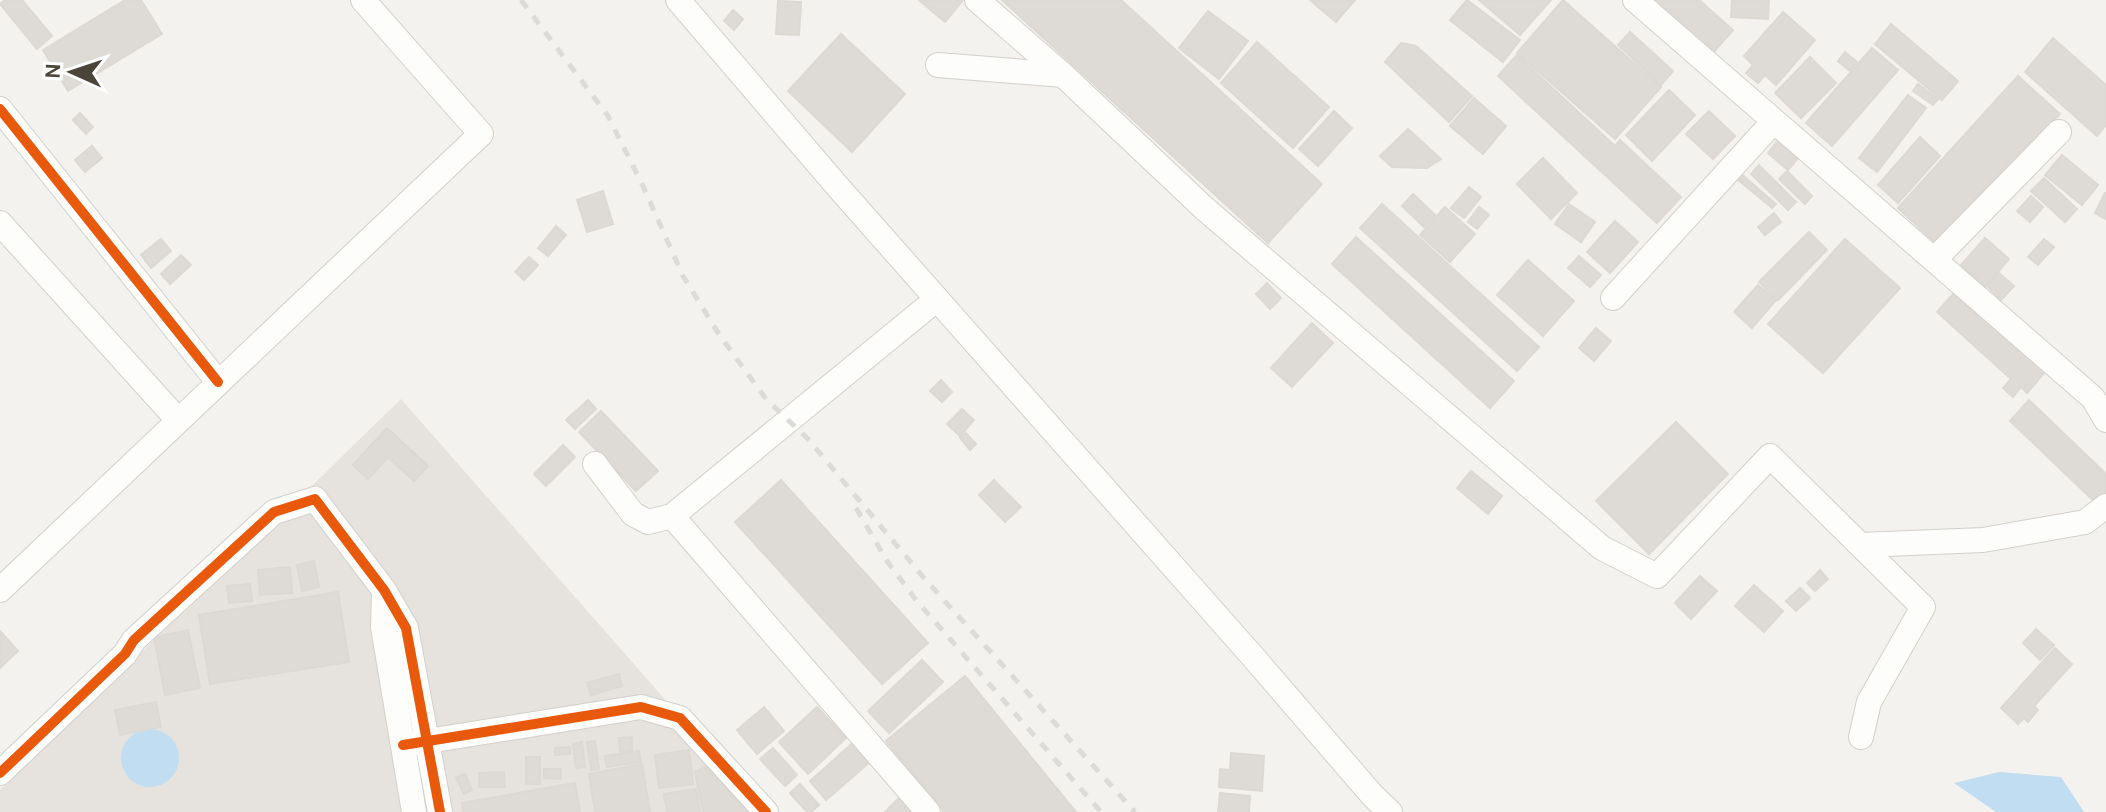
<svg xmlns="http://www.w3.org/2000/svg" width="2106" height="812" font-family="Karla,sans-serif">
<rect width="100%" height="100%" fill="#f4f2ee"/>
<polygon fill="#e6e2de" points="401,399 764,812 0,812 0,790"/>
<g fill="#c0ddf1">
<circle cx="150" cy="758" r="29"/>
<polygon points="1999,772 2061,777 2084,812 1996,812 1954,783"/>
</g>
<g fill="#dedbd6" stroke="#dcd9d4" stroke-width="2">
<polygon points="5,0 22,0 52,36 37,49 0,4"/>
<polygon points="125,0 141,0 162,34 68,91 43,50"/>
<polygon points="919,0 963,0 945,22"/>
<polygon points="1002,0 1121,0 1322,184 1268,243"/>
<polygon points="1310,0 1355,0 1336,22"/>
<polygon points="1467,0 1520,40 1503,62 1450,20"/>
<polygon points="1479,0 1551,0 1520,35"/>
<polygon points="1563,0 1661,87 1615,139 1517,53"/>
<polygon points="1652,0 1699,0 1733,30 1712,54"/>
<polygon points="1732,0 1769,0 1768,19 1731,17"/>
<polygon points="778,1 801,2 799,35 776,34"/>
<polygon points="733,10 743,19 734,30 724,21"/>
<polygon points="1208,11 1248,41 1219,79 1179,48"/>
<polygon points="1783,12 1815,40 1776,85 1765,75 1758,83 1746,73 1753,65 1744,56"/>
<polygon points="1891,24 1958,81 1942,100 1875,44"/>
<polygon points="1630,32 1673,71 1661,85 1618,45"/>
<polygon points="841,34 905,94 852,152 788,91"/>
<polygon points="2053,38 2106,85 2106,125 2097,136 2025,72"/>
<polygon points="1257,42 1329,107 1293,148 1221,83"/>
<polygon points="1401,43 1416,46 1472,96 1449,122 1385,62"/>
<polygon points="1872,48 1898,70 1832,146 1806,123"/>
<polygon points="1845,52 1857,62 1850,71 1838,61"/>
<polygon points="1517,55 1615,146 1620,140 1681,197 1657,223 1498,76"/>
<polygon points="1810,57 1836,83 1801,118 1775,93"/>
<polygon points="2018,76 2060,114 1939,246 1898,208"/>
<polygon points="1918,84 1938,99 1933,105 1913,91"/>
<polygon points="1669,90 1695,115 1652,161 1626,135"/>
<polygon points="1908,95 1926,108 1877,172 1859,158"/>
<polygon points="1474,98 1506,126 1483,154 1450,126"/>
<polygon points="1334,111 1352,128 1318,166 1299,149"/>
<polygon points="1709,111 1735,136 1713,159 1686,134"/>
<polygon points="80,113 93,127 86,134 73,120"/>
<polygon points="1408,129 1441,159 1427,168 1392,167 1380,156"/>
<polygon points="1920,137 1940,156 1898,203 1878,185"/>
<polygon points="1779,139 1800,156 1788,170 1768,153"/>
<polygon points="92,146 102,158 85,172 75,160"/>
<polygon points="2062,155 2098,185 2082,205 2045,175"/>
<polygon points="1543,158 1577,193 1551,219 1517,184"/>
<polygon points="1759,165 1796,202 1788,210 1751,174"/>
<polygon points="1787,171 1812,196 1805,204 1779,179"/>
<polygon points="1740,173 1776,204 1772,208 1736,178"/>
<polygon points="2044,178 2077,209 2065,222 2031,191"/>
<polygon points="1469,187 1481,197 1464,218 1451,208"/>
<polygon points="603,191 613,224 587,232 577,200"/>
<polygon points="2105,193 2106,193 2106,219 2095,213"/>
<polygon points="1413,194 1435,215 1424,227 1402,206"/>
<polygon points="2031,196 2043,207 2030,222 2017,211"/>
<polygon points="1382,204 1539,347 1517,371 1360,228"/>
<polygon points="1569,204 1595,222 1581,242 1555,224"/>
<polygon points="1445,207 1475,234 1450,262 1420,235"/>
<polygon points="1479,207 1489,215 1477,229 1468,222"/>
<polygon points="1774,213 1781,222 1765,235 1758,227"/>
<polygon points="1615,221 1638,242 1610,273 1587,252"/>
<polygon points="556,226 566,235 548,256 538,248"/>
<polygon points="1809,232 1827,250 1778,300 1759,282"/>
<polygon points="1356,237 1514,381 1490,408 1332,264"/>
<polygon points="1985,238 2009,259 1985,287 1961,265"/>
<polygon points="161,239 171,251 151,268 141,255"/>
<polygon points="1845,239 1900,288 1823,373 1768,324"/>
<polygon points="2044,239 2054,247 2038,265 2028,257"/>
<polygon points="181,255 191,265 170,284 161,274"/>
<polygon points="1579,256 1601,275 1590,287 1568,268"/>
<polygon points="529,257 538,265 524,280 515,272"/>
<polygon points="1528,260 1574,301 1543,336 1497,295"/>
<polygon points="1999,273 2014,286 2001,300 1987,286"/>
<polygon points="1267,283 1281,298 1270,309 1256,294"/>
<polygon points="1758,285 1776,300 1752,328 1734,312"/>
<polygon points="1955,292 2045,372 2027,393 2021,387 2013,397 2003,388 2011,379 1937,312"/>
<polygon points="1312,323 1333,343 1292,387 1271,368"/>
<polygon points="1596,328 1611,341 1594,361 1579,348"/>
<polygon points="941,380 952,392 942,402 930,391"/>
<polygon points="588,400 596,409 575,429 566,420"/>
<polygon points="2029,400 2106,474 2106,492 2096,503 2010,421"/>
<polygon points="962,409 974,420 960,436 947,424"/>
<polygon points="601,411 658,471 636,491 579,432"/>
<polygon points="1676,422 1728,474 1649,554 1596,501"/>
<polygon points="387,428 428,466 414,481 388,457 368,479 353,465"/>
<polygon points="966,433 976,444 970,450 960,438"/>
<polygon points="563,445 575,457 546,486 534,474"/>
<polygon points="1471,471 1502,496 1488,514 1457,488"/>
<polygon points="781,480 928,643 882,684 735,522"/>
<polygon points="994,480 1021,507 1005,522 979,495"/>
<polygon points="314,561 319,587 302,591 297,565"/>
<polygon points="290,567 292,593 260,595 258,570"/>
<polygon points="1820,570 1828,579 1815,591 1807,583"/>
<polygon points="1700,576 1717,591 1691,619 1675,603"/>
<polygon points="250,584 252,601 229,603 227,586"/>
<polygon points="1754,585 1783,611 1764,632 1735,606"/>
<polygon points="1800,588 1810,598 1796,611 1786,601"/>
<polygon points="338,592 349,662 210,684 199,615"/>
<polygon points="2036,629 2054,645 2040,660 2023,643"/>
<polygon points="188,630 200,688 165,695 154,637"/>
<polygon points="0,631 18,651 0,668"/>
<polygon points="2055,648 2072,664 2034,706 2038,710 2028,722 2024,718 2018,724 2001,708"/>
<polygon points="922,660 943,682 889,733 868,711"/>
<polygon points="619,674 622,686 591,695 587,683"/>
<polygon points="965,676 1076,812 944,812 886,741"/>
<polygon points="156,702 161,727 120,735 115,710"/>
<polygon points="764,707 784,731 757,754 737,730"/>
<polygon points="817,707 846,738 808,774 779,742"/>
<polygon points="632,737 632,751 620,752 619,738"/>
<polygon points="595,741 599,769 591,770 587,742"/>
<polygon points="582,742 585,767 576,768 573,744"/>
<polygon points="854,742 871,761 826,800 810,781"/>
<polygon points="570,747 570,754 555,755 555,748"/>
<polygon points="773,748 797,775 785,786 760,759"/>
<polygon points="689,750 693,784 659,788 655,755"/>
<polygon points="639,751 641,762 607,767 605,756"/>
<polygon points="1231,753 1264,756 1262,791 1219,787 1220,769 1230,770"/>
<rect x="526" y="757" width="14" height="27"/>
<polygon points="642,764 650,812 595,812 589,774"/>
<polygon points="707,766 748,812 703,812 695,772"/>
<polygon points="544,769 561,769 561,779 544,778"/>
<polygon points="504,772 505,787 479,787 479,773"/>
<polygon points="465,774 472,790 464,794 456,778"/>
<polygon points="575,783 580,812 463,812 462,803"/>
<polygon points="800,784 819,805 811,812 807,812 790,793"/>
<polygon points="696,789 700,812 667,812 664,794"/>
<polygon points="1220,793 1250,796 1249,812 1218,812"/>
<polygon points="900,797 916,812 885,812"/>
</g>
<g fill="none" stroke-linecap="round" stroke-linejoin="round">
<g stroke="#d2d0cb" stroke-width="26">
<g id="minor">
<polyline points="678,0 838,187 1254,658 1373,796 1390,812"/>
<polyline points="977,0 1063,75"/>
<polyline points="1635,0 2093,398 2106,420"/>
<polyline points="938,65 1063,75 1205,209 1602,548 1657,576 1770,456 1923,607 1869,702 1861,737"/>
<polyline points="0,109 218,382"/>
<polyline points="0,223 178,420"/>
<polyline points="1935,259 2059,132"/>
<polyline points="1613,298 1774,121"/>
<polyline points="595,464 633,514 648,522 672,516 937,299"/>
<polyline points="672,516 928,812"/>
<polyline points="1861,545 1983,540 2085,522 2106,506"/>
<polyline points="0,590 481,134 363,0"/>
<polyline points="384,593 383,627 414,812"/>
<polyline points="403,745 641,707 680,718 766,812"/>
<polyline points="0,773 125,654 134,640 274,512 315,499 384,590 406,628 440,812"/>
</g>
</g>
<use href="#minor" stroke="#fdfdfc" stroke-width="24"/>
<g stroke="#dbdbda" stroke-width="5" stroke-dasharray="10 10" stroke-linecap="butt">
<polyline points="521,0 608,116 642,184 683,276 720,336 766,399 808,439 924,578 1135,812"/>
<polyline points="856,508 887,561 916,600 1101,812"/>
</g>
<g stroke="#fff" stroke-width="15">
<g id="cycleway">
<polyline points="0,109 218,382"/>
<polyline points="403,745 641,707 680,718 766,812"/>
<polyline points="0,773 125,654 134,640 274,512 315,499 384,590 406,628 440,812"/>
</g>
</g>
<use href="#cycleway" stroke="#e8590c" stroke-width="10"/>
</g>
<g transform="translate(72 72) rotate(273)" stroke="#ffffff" stroke-width="6" paint-order="stroke">
<path d="M0-6L14 30L0 20L-14 30Z" fill="#4b4439"/>
<text y="-12" font-size="22" font-weight="bold" text-anchor="middle" fill="#4b4439">N</text>
</g>
</svg>
